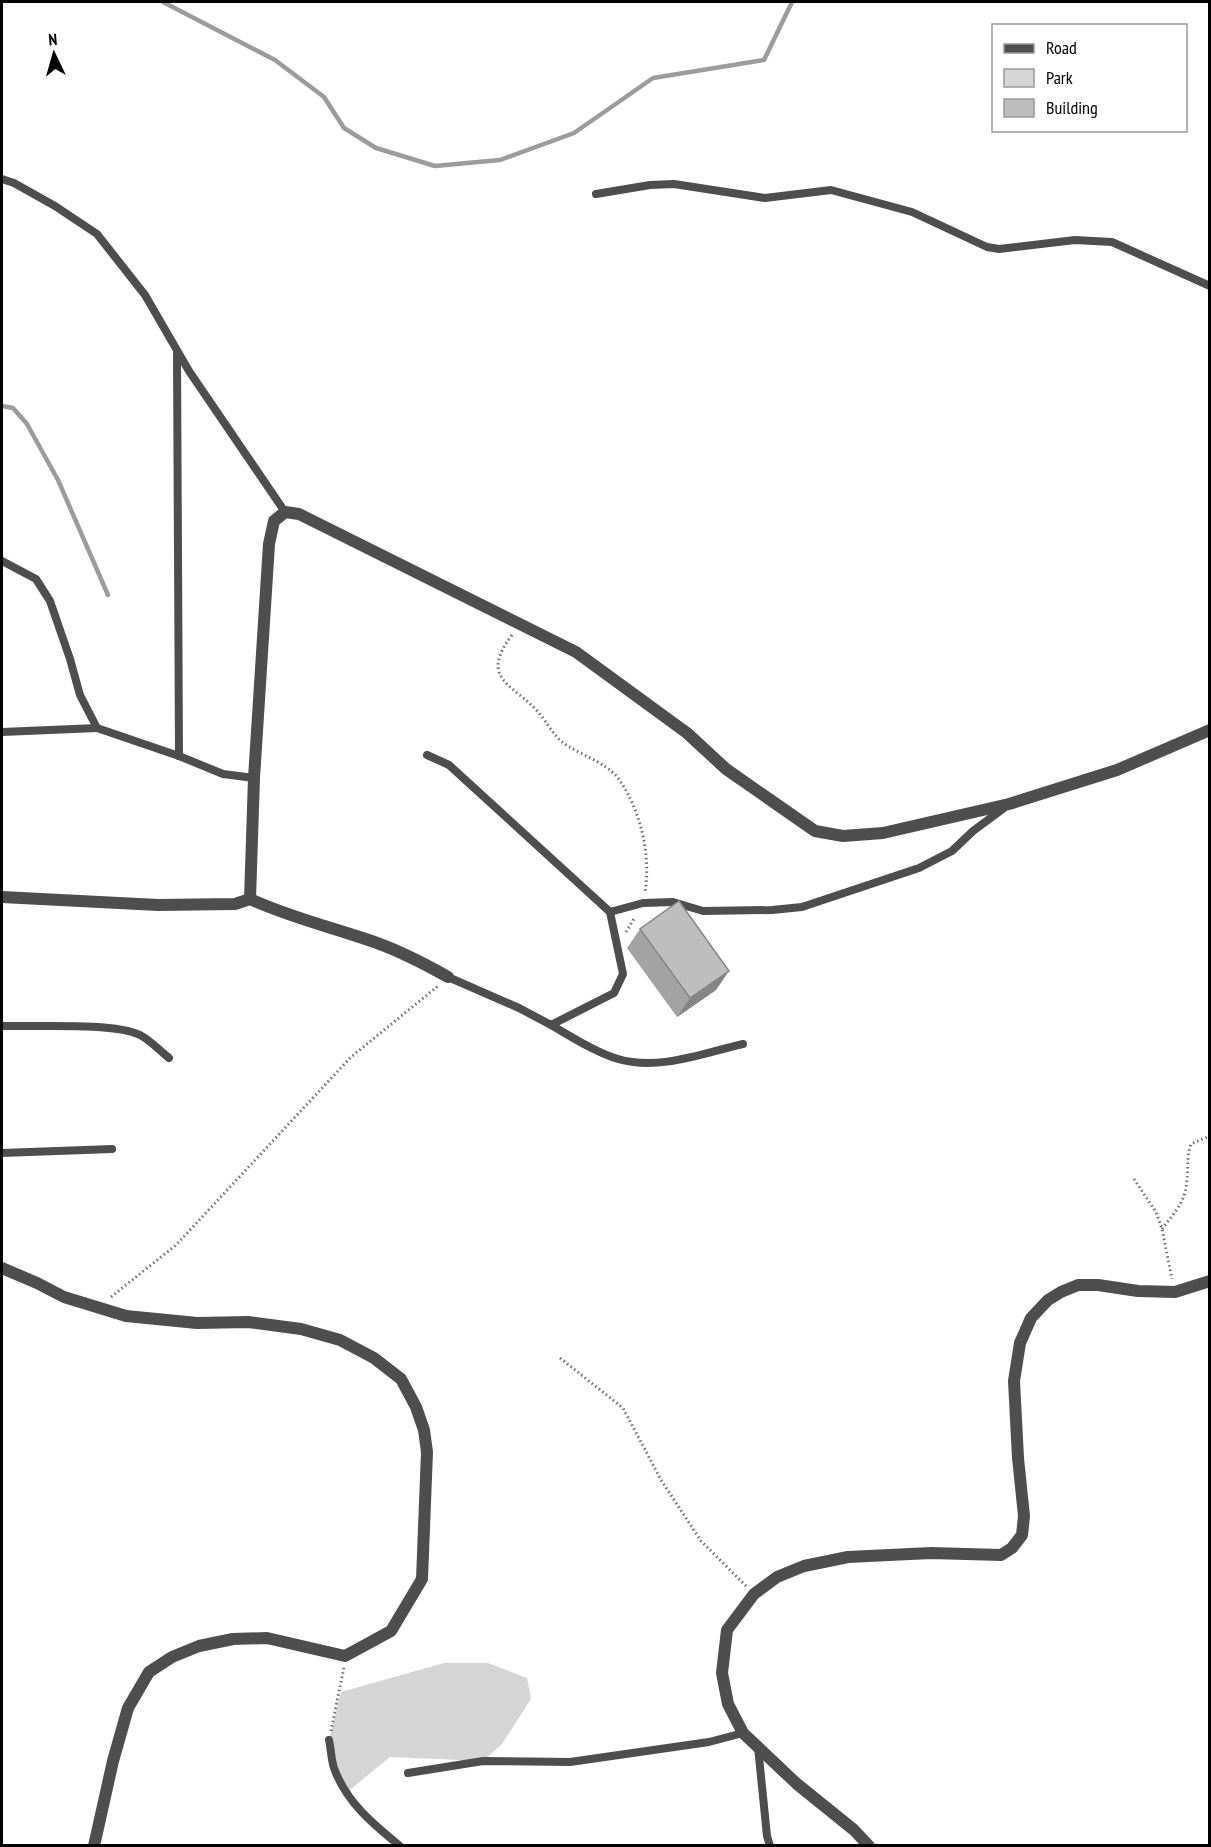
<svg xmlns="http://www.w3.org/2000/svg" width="1211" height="1847" font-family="'PT Sans Narrow',sans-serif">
<rect width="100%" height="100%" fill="#fff"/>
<polygon fill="#d5d5d5" points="444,1663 488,1663 527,1678 531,1699 502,1744 483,1761 390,1757 346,1793 329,1740 341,1692"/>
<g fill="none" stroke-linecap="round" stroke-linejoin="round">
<g stroke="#9c9c9c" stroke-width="4.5">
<polyline points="163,2 275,60 324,97 344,128 376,148 435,166 500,160 574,133 653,78 764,60 792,2"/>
<polyline points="2,406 13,408 27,424 58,480 108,595"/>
</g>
<g stroke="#707070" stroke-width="3" stroke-dasharray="1.5 3" stroke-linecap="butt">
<path d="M 512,635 C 478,680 514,684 538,712 C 548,723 554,738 568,746 C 584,756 606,763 618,778 C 641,810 651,855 645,892"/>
<polyline points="626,932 635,917"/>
<polyline points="1134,1179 1156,1212 1162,1229 1172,1279"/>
<path d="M 1162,1229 C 1172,1216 1184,1203 1186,1187 C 1189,1172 1186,1158 1191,1144 L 1210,1136"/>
<polyline points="111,1297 176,1245 351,1057 438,986"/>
<polyline points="560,1358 623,1408 661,1480 701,1541 746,1586"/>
<polyline points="331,1731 344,1667"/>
</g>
<g stroke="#4e4e4e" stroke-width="8">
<polyline points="2,179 14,183 55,206 97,234 145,295 189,371 285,512"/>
<polyline points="596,194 650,185 674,184 765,198 831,190 912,212 987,247 999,249 1075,240 1112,242 1210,286"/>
<polyline points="177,354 179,756"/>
<polyline points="2,561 36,579 50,601 70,659 80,695 97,728 179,756 223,774 254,778"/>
<polyline points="2,732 97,728"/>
<polyline points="427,755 449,765 610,912"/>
<polyline points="448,977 519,1008 551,1025 614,993 623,974 610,912 643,903 673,902 703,911 772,910 802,907 919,868 952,851 973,831 1004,808"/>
<path d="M 551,1025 C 572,1037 595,1052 618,1059 C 659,1071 703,1053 743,1044"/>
<path d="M 2,1026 C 33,1027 115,1022 140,1035 C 150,1040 160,1051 169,1058"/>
<polyline points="2,1153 112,1149"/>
<path d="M 329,1740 C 331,1749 331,1759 334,1768 C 346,1802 373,1824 400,1846"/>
<polyline points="758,1747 767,1836 770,1846"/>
<polyline points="408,1773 483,1761 570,1762 709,1742 743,1733"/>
</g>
<g stroke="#4e4e4e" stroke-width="12">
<path d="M 2,897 L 158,905 L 235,904 L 250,899 C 291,918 335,928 377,943 C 402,952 425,964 448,977"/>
<polyline points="250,899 254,778 269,544 274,521 285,512 299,514 576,652 687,733 726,769 815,831 843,836 883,833 1009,804 1117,770 1210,730"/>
<polyline points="2,1268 37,1283 64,1297 126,1316 197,1323 248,1322 301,1329 340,1340 374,1358 401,1379 416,1407 424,1430 427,1452 422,1579 391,1631 345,1656 267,1638 233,1639 199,1646 172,1657 149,1672 128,1708 113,1761 94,1846"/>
<polyline points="869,1846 854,1830 797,1784 743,1733 728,1704 722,1673 727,1630 754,1594 777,1577 804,1566 848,1557 931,1553 1001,1555 1012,1548 1022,1535 1024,1516 1018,1458 1014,1381 1020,1343 1031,1318 1048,1300 1061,1292 1078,1285 1098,1285 1138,1291 1175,1292 1210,1281"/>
</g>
</g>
<polygon fill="#a3a3a3" points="640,929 716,990 677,1017 627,948"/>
<polygon fill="#858585" points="729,971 716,990 677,1017 690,998"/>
<polygon fill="#bebebe" stroke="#858585" stroke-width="1.5" points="679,901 729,971 690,998 640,929"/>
<rect width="1211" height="1847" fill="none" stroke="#000000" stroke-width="6"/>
<rect x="992" y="24" width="195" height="108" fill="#ffffff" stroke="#999999" stroke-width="1.5"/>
<rect x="1004" y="44" width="30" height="9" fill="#4e4e4e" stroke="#999999" stroke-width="1.5"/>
<text x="1046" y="54" font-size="18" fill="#000000">Road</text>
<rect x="1004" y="69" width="30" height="18" fill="#d5d5d5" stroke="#999999" stroke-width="1.5"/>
<text x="1046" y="84" font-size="18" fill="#000000">Park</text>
<rect x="1004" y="99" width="30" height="18" fill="#bebebe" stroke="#999999" stroke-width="1.5"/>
<text x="1046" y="114" font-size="18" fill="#000000">Building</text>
<g transform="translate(54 54) rotate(355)" stroke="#ffffff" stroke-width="4.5" paint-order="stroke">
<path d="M0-4.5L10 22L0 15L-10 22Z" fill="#000000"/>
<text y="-9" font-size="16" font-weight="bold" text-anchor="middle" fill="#000000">N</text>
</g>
</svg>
